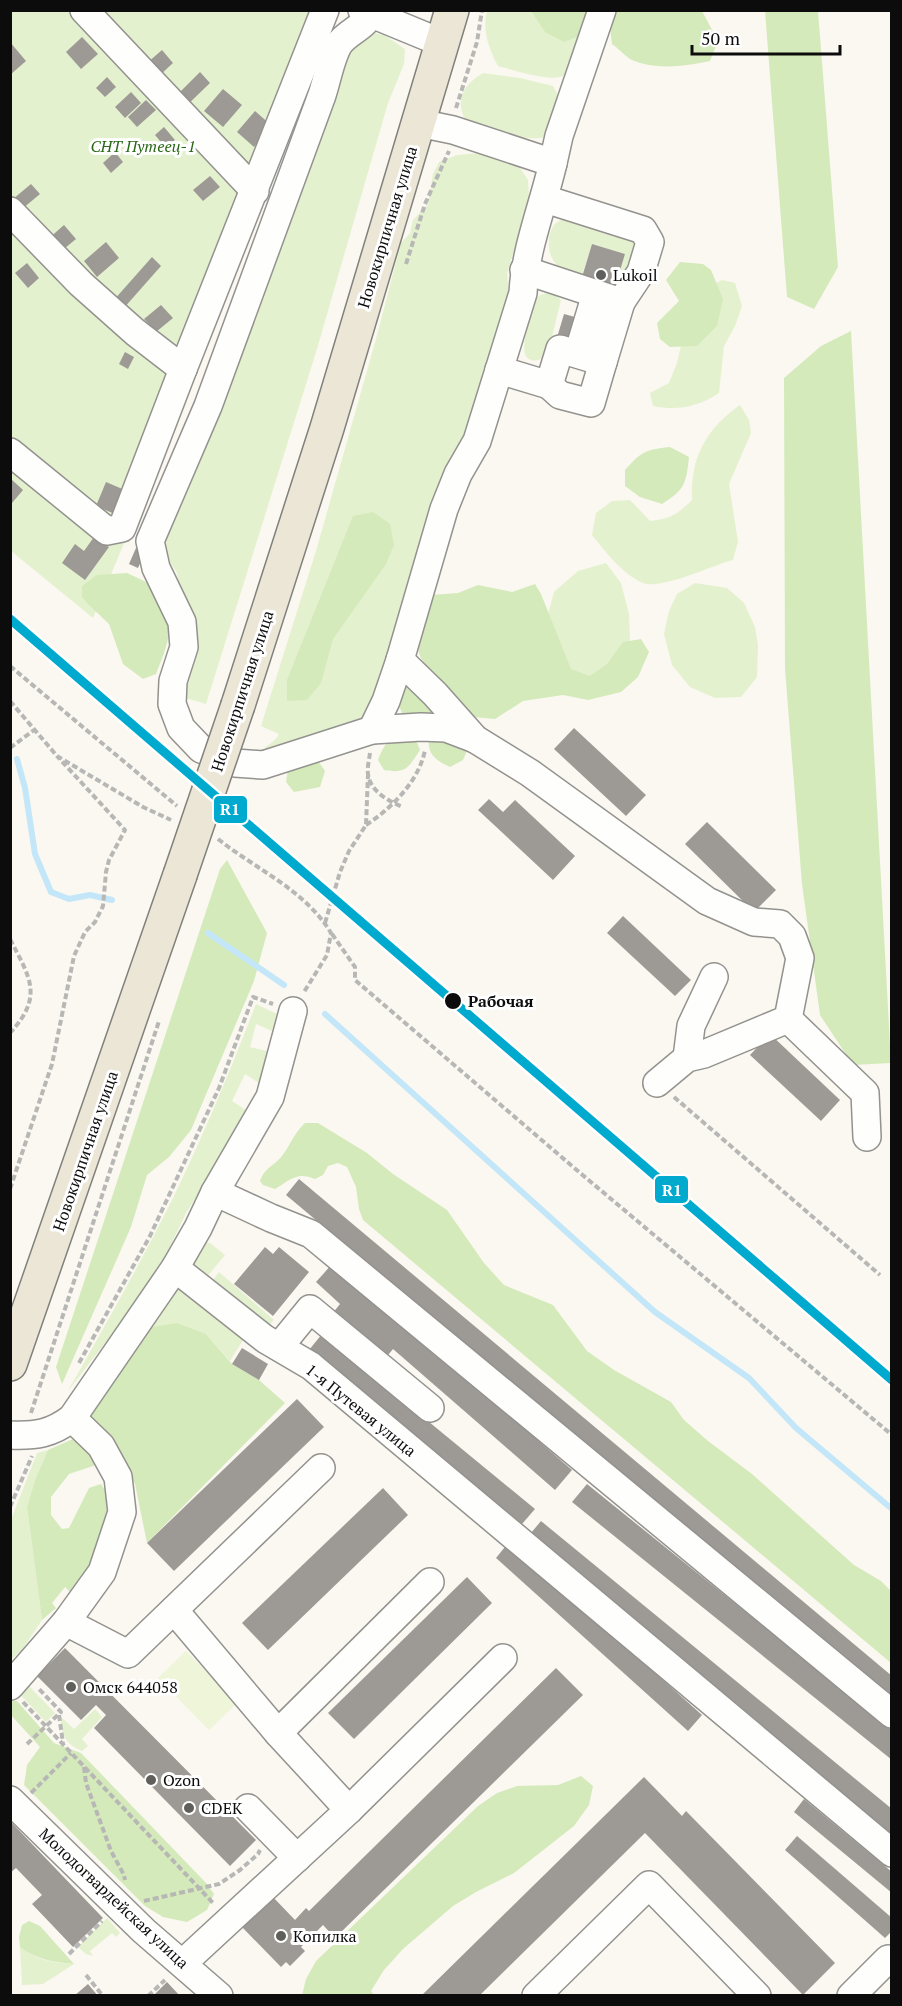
<svg xmlns="http://www.w3.org/2000/svg" width="902" height="2006" font-family="'PT Serif',serif">
<rect width="100%" height="100%" fill="#faf8f0"/>
<g fill="#e4f1ce">
<polygon points="10,11 338,11 232,282 93,618 11,551"/>
<path d="M 487,11 L 598,11 C 591,27 581,70 563,76 C 549,82 514,70 498,66 C 489,49 482,31 487,11 Z"/>
<polygon points="370,32 384,35 405,49 404,64 388,103 317,349 206,704 175,695 180,602 177,573 166,556 160,538 341,51"/>
<path d="M 483,73 L 520,78 L 553,86 L 559,97 L 550,129 L 542,138 C 515,140 490,130 466,121 C 454,100 464,84 483,73 Z"/>
<path d="M 481,153 L 519,166 L 528,180 L 529,199 L 507,274 L 509,293 L 466,440 L 426,541 L 365,724 L 295,740 L 285,746 L 262,752 C 266,744 275,743 279,734 L 261,726 L 316,551 L 376,339 L 401,243 L 410,233 L 413,220 L 428,204 L 433,174 L 439,162 L 457,155 Z"/>
<path d="M 574,217 L 637,240 L 632,273 L 620,270 L 625,254 L 592,244 L 582,275 C 576,273 565,271 559,267 C 547,258 545,234 556,223 C 561,219 567,218 574,217 Z"/>
<path d="M 722,280 L 735,283 L 742,306 L 735,326 L 724,346 L 719,393 C 698,407 677,411 653,406 L 650,393 L 669,383 L 677,363 L 681,346 L 710,286 Z"/>
<path d="M 548,293 L 556,296 L 561,300 L 548,353 C 543,358 539,362 531,360 C 514,355 534,310 537,298 L 540,295 Z"/>
<path d="M 740,405 L 749,420 L 751,433 L 729,484 L 738,542 L 733,560 C 713,565 662,590 643,583 C 622,574 606,552 592,535 L 596,513 L 612,501 L 630,500 L 650,521 C 670,519 678,514 692,500 C 690,458 706,429 740,405 Z"/>
<polygon points="606,563 621,583 629,614 630,643 605,680 566,673 547,618 554,592 578,571"/>
<polygon points="695,583 727,588 744,603 755,627 758,645 757,677 741,697 715,698 690,687 672,665 664,634 669,611 677,594"/>
<path d="M 256,1004 L 277,1014 L 272,1031 L 256,1024 L 250,1047 L 267,1051 L 262,1085 L 245,1074 L 232,1101 L 249,1112 L 185,1215 L 165,1257 L 129,1312 L 68,1391 C 103,1329 139,1266 171,1202 C 203,1137 230,1071 256,1004 Z"/>
<polygon points="201,1242 210,1243 225,1255 205,1279 190,1265"/>
<polygon points="219,1272 274,1320 268,1326 210,1284"/>
<polygon points="172,1287 190,1288 243,1340 230,1361 206,1334 146,1328"/>
<polygon points="48,1450 35,1480 27,1507 42,1620 22,1650 11,1659 11,1520 37,1453"/>
<polygon points="24,1681 55,1713 46,1722 17,1691"/>
<path d="M 95,1709 L 102,1717 L 82,1739 L 88,1746 L 82,1751 C 66,1745 61,1734 61,1717 L 74,1729 Z"/>
<polygon points="107,1918 120,1933 116,1937 112,1933 90,1951 93,1956 86,1954 78,1947"/>
<path d="M 20,1946 C 37,1961 52,1962 74,1964 L 43,1984 L 22,1985 Z"/>
</g>
<g fill="#d5eabb">
<polygon points="567,10 597,11 584,34 564,42 545,32 531,11"/>
<path d="M 612,11 L 702,11 L 718,41 L 710,61 C 685,66 655,71 630,59 C 624,55 618,48 612,44 L 609,19 Z"/>
<polygon points="765,11 818,11 838,267 814,309 787,297"/>
<polygon points="680,262 703,264 711,270 723,299 717,326 697,346 670,347 660,339 657,323 679,301 666,280"/>
<polygon points="851,331 891,1063 853,1065 820,1015 802,884 785,669 784,378 821,346"/>
<path d="M 670,447 L 689,457 C 686,484 685,489 662,504 L 640,497 L 625,486 L 625,470 C 642,451 645,450 670,447 Z"/>
<polygon points="373,512 390,524 394,545 386,564 333,639 321,683 307,700 287,701 287,680 353,516"/>
<path d="M 127,573 C 135,577 149,582 156,589 C 181,613 167,647 156,674 L 143,679 L 123,664 L 109,624 L 88,604 L 82,597 L 82,586 L 97,575 Z"/>
<path d="M 535,584 L 541,594 L 571,669 L 590,676 L 607,664 L 623,642 L 641,639 L 649,652 L 638,677 L 621,692 L 588,700 L 563,695 L 523,701 L 495,719 L 473,717 C 462,705 422,667 419,653 C 414,633 423,613 430,595 L 458,593 L 478,585 L 512,592 Z"/>
<polygon points="402,684 414,684 434,706 432,715 404,717 399,706"/>
<path d="M 431,733 L 469,746 L 463,760 L 450,767 C 434,760 424,751 431,733 Z"/>
<path d="M 414,735 L 420,750 C 408,768 406,774 384,770 L 378,760 C 386,739 392,736 414,735 Z"/>
<polygon points="316,758 325,771 320,787 294,792 286,782 288,770"/>
<polygon points="227,860 267,933 254,981 191,1130 169,1157 147,1175 131,1227 62,1384 56,1367 220,869"/>
<path d="M 305,1123 L 318,1123 L 367,1153 L 393,1174 L 447,1210 L 484,1263 L 504,1285 L 553,1305 L 587,1351 L 614,1370 L 671,1402 L 684,1420 L 708,1441 L 752,1474 L 854,1565 L 881,1581 L 891,1591 L 891,1663 L 363,1220 L 359,1209 L 356,1187 L 347,1167 L 338,1163 L 328,1166 L 323,1175 L 315,1179 C 297,1171 290,1180 275,1189 L 263,1185 L 260,1181 C 266,1166 273,1167 282,1156 C 291,1144 294,1133 305,1123 Z"/>
<polygon points="177,1323 206,1334 232,1364 259,1380 285,1403 147,1543 135,1484 104,1436 89,1422 98,1395 146,1328"/>
<polygon points="73,1439 87,1442 96,1452 96,1465 69,1474 51,1497 51,1515 62,1529 69,1528 89,1488 101,1484 108,1495 107,1518 93,1561 70,1592 65,1587 52,1603 56,1608 42,1620 27,1507 35,1480 48,1450"/>
<polygon points="11,1700 17,1701 54,1743 81,1753 207,1884 214,1894 207,1910 187,1922 163,1917 145,1906 24,1785 27,1765 40,1747 11,1715"/>
<polygon points="581,1776 593,1786 589,1805 574,1826 514,1873 476,1892 453,1906 403,1949 384,1970 371,1991 374,1995 302,1995 306,1979 316,1961 478,1806 497,1793 517,1786 558,1785"/>
<path d="M 29,1921 L 40,1926 L 74,1964 C 54,1962 37,1960 20,1947 L 19,1937 L 22,1925 Z"/>
</g>
<polygon fill="#eef5d8" points="186,1651 237,1703 209,1730 158,1678"/>
<g fill="none" stroke-linecap="round" stroke-linejoin="round">
<g stroke="#c3e7f8" stroke-width="6">
<polyline points="17,759 25,788 35,854 51,892 69,899 90,895 112,900"/>
<polyline points="208,933 284,985"/>
<polyline points="325,1014 655,1312 749,1378 796,1428 892,1509"/>
</g>
</g>
<g fill="#9d9a96">
<polygon points="82,37 98,54 81,69 66,52"/>
<polygon points="10,42 26,61 10,75"/>
<polygon points="162,50 173,63 159,76 147,63"/>
<polygon points="200,72 210,83 182,110 172,100"/>
<polygon points="107,77 116,87 105,97 96,88"/>
<polygon points="223,89 242,105 223,127 204,111"/>
<polygon points="131,92 141,103 125,118 115,107"/>
<polygon points="146,100 156,110 137,127 128,117"/>
<polygon points="255,111 272,126 254,147 237,132"/>
<polygon points="164,127 175,140 166,148 155,135"/>
<polygon points="115,152 123,162 111,173 103,163"/>
<polygon points="210,176 220,187 203,201 193,190"/>
<polygon points="31,184 40,194 22,209 13,199"/>
<polygon points="64,225 76,239 59,253 47,240"/>
<polygon points="106,242 119,258 97,277 84,261"/>
<polygon points="592,244 625,254 615,287 610,328 556,341 564,314 575,317 587,278 582,277"/>
<polygon points="152,257 161,266 123,309 113,301"/>
<polygon points="27,263 39,278 28,288 15,273"/>
<polygon points="161,305 173,318 156,332 144,319"/>
<polygon points="125,352 134,357 128,369 119,364"/>
<polygon points="10,478 23,490 12,503 10,501"/>
<polygon points="106,482 127,491 117,515 96,506"/>
<polygon points="94,537 109,547 85,580 62,563 75,544 84,551"/>
<polygon points="136,548 145,552 138,568 129,564"/>
<polygon points="574,728 646,795 626,816 554,749"/>
<polygon points="489,799 503,812 515,800 575,856 553,880 478,810"/>
<polygon points="707,822 776,890 754,912 685,844"/>
<polygon points="623,916 691,980 675,996 607,933"/>
<polygon points="770,1034 840,1100 821,1121 750,1055"/>
<polygon points="299,1179 892,1676 892,1703 286,1195"/>
<polygon points="265,1247 273,1254 279,1247 309,1272 273,1316 234,1284"/>
<polygon points="333,1263 572,1470 555,1490 393,1349 384,1360 332,1314 340,1304 316,1282"/>
<polygon points="322,1334 535,1509 522,1524 309,1350"/>
<polygon points="242,1348 268,1364 259,1380 232,1364"/>
<polygon points="297,1399 324,1427 174,1571 147,1543"/>
<polygon points="587,1484 892,1730 892,1760 572,1502"/>
<polygon points="383,1488 408,1515 268,1650 242,1623"/>
<polygon points="541,1521 892,1809 892,1839 526,1539"/>
<polygon points="509,1542 702,1715 688,1731 496,1558"/>
<polygon points="467,1577 492,1603 354,1739 328,1713"/>
<polygon points="65,1648 256,1840 230,1866 94,1728 106,1715 96,1705 81,1720 37,1676"/>
<polygon points="556,1668 583,1695 335,1938 323,1925 301,1947 305,1951 290,1966 286,1962 281,1967 240,1925 271,1895 295,1920 306,1908 309,1911"/>
<polygon points="644,1777 682,1816 686,1811 835,1963 803,1995 645,1833 479,1996 421,1996"/>
<polygon points="804,1799 892,1872 892,1893 794,1812"/>
<polygon points="10,1821 103,1918 73,1947 32,1904 42,1895 16,1868 10,1873"/>
<polygon points="797,1836 892,1918 892,1931 885,1938 785,1850"/>
<polygon points="167,1982 180,1996 153,1996"/>
<polygon points="88,1984 98,1996 74,1996"/>
</g>
<g fill="none" stroke-linecap="round" stroke-linejoin="round">
<g stroke="#93928f" stroke-width="30">
<g id="minor">
<polyline points="84,10 255,191"/>
<polyline points="362,10 442,43"/>
<path d="M 372,10 C 367,27 348,31 339,44 C 331,57 327,80 322,95 L 208,406 L 150,541 L 156,568 L 182,622 L 184,647 L 173,681 L 172,704 L 181,728 L 201,749 L 235,763 L 263,765 L 372,730 L 421,727 L 446,728 L 475,739"/>
<polyline points="553,163 559,136 602,10"/>
<polyline points="545,199 643,230 650,242 641,272 621,302"/>
<polyline points="10,211 81,284 135,332 183,369 122,528 107,531 10,452"/>
<polyline points="578,354 596,294"/>
<polyline points="183,369 325,10"/>
<polyline points="499,370 549,385 560,349 603,362 621,302 524,270"/>
<polyline points="549,385 560,395 591,403 603,362"/>
<polyline points="400,660 435,694 475,739 530,773 707,901 754,922 780,924 792,936 800,958 788,1019 704,1054 687,1058 657,1083"/>
<path d="M 372,730 L 386,701 L 400,660 L 444,509 L 458,474 L 477,441 L 523,293 C 525,250 543,206 553,163 L 453,130 L 419,123"/>
<polyline points="788,1019 865,1093 867,1137"/>
<polyline points="687,1058 691,1026 714,977"/>
<polyline points="215,1192 271,1218 311,1234 892,1714"/>
<polyline points="175,1268 265,1339 311,1366 892,1853"/>
<polyline points="279,1347 310,1309 430,1408"/>
<path d="M 10,1435 C 36,1436 51,1434 72,1418 L 175,1268 L 198,1228 L 215,1192 L 270,1097 L 293,1011"/>
<polyline points="174,1610 278,1733 349,1810"/>
<polyline points="66,1622 128,1654 321,1468"/>
<polyline points="10,1686 66,1622 102,1572 122,1512 118,1477 101,1446 72,1418"/>
<polyline points="278,1733 430,1582"/>
<polyline points="10,1800 144,1931 219,1996"/>
<polyline points="248,1808 297,1858"/>
<polyline points="183,1963 349,1810 503,1658"/>
<polyline points="536,1996 649,1885 757,1996"/>
<polyline points="851,1996 888,1959 892,1961"/>
</g>
</g>
<g stroke="#80807c" stroke-width="36">
<g id="major">
<polyline points="238,705 327,428 452,10"/>
<polyline points="10,1364 180,875"/>
</g>
</g>
<g stroke="#b7b7b5" stroke-width="4" stroke-dasharray="6 3" stroke-linecap="butt">
<polyline points="456,108 477,42 482,10"/>
<polyline points="406,264 425,204 449,151"/>
<polyline points="10,666 177,806"/>
<polyline points="10,701 57,756 143,807 171,820"/>
<polyline points="10,748 34,730"/>
<path d="M 370,753 C 369,760 367,768 368,774 C 370,791 388,801 403,807"/>
<path d="M 366,825 C 392,808 419,781 425,750"/>
<path d="M 218,839 C 257,870 305,890 331,933 L 327,955 L 304,992"/>
<polyline points="325,923 340,872 349,851 366,825 368,775"/>
<polyline points="332,934 355,967 355,980 579,1172 892,1435"/>
<path d="M 10,939 C 30,978 44,996 10,1033"/>
<polyline points="674,1097 880,1275"/>
<polyline points="10,1189 52,1064 74,956 85,932 95,922 103,906 106,872 109,860 125,830 57,756"/>
<polyline points="79,1363 150,1236 219,1088 253,997 273,1004"/>
<polyline points="31,1413 159,1021"/>
<polyline points="10,1507 32,1456"/>
<polyline points="23,1702 214,1904"/>
<polyline points="59,1715 63,1743"/>
<polyline points="27,1744 61,1712 38,1688"/>
<polyline points="84,1767 86,1783 111,1851 124,1875 125,1880"/>
<polyline points="31,1793 71,1753"/>
<polyline points="144,1901 219,1884 240,1870 258,1854 260,1850"/>
<polyline points="69,1954 102,1921"/>
<polyline points="86,1975 103,1996"/>
<polyline points="148,1996 165,1980"/>
</g>
<use href="#minor" stroke="#fefefd" stroke-width="27"/>
<use href="#major" stroke="#ece6d6" stroke-width="33"/>
<g stroke="#80807c" stroke-width="36" stroke-linecap="butt">
<polyline id="major-bridge" points="180,875 238,705"/>
</g>
<use href="#major-bridge" stroke="#ece6d6" stroke-width="33"/>
<g stroke="#fff" stroke-width="14">
<polyline id="rail-1" points="10,619 892,1380"/>
</g>
<use href="#rail-1" stroke="#00a9ce" stroke-width="9"/>
</g>
<g fill="#5f5f5c" stroke="#fff" stroke-width="2">
<circle cx="601" cy="275" r="6"/>
<circle cx="71" cy="1687" r="6"/>
<circle cx="151" cy="1780" r="6"/>
<circle cx="189" cy="1808" r="6"/>
<circle cx="281" cy="1936" r="6"/>
</g>
<circle fill="#0c0c0c" stroke="#fff" stroke-width="2" cx="453" cy="1001" r="9"/>
<g text-anchor="middle" stroke-width="6" stroke-linejoin="round" paint-order="stroke">
<g font-size="16" font-style="italic" fill="#2b6818" stroke="#fff">
<text x="143" y="152">СНТ Путеец-1</text>
</g>
<g font-size="16" fill="#0c0c0c" stroke="#fff">
<text transform="translate(387 227) rotate(-73)" y="6">Новокирпичная улица</text>
<text transform="translate(242 691) rotate(-72)" y="6">Новокирпичная улица</text>
<text transform="translate(85 1151) rotate(-71)" y="6">Новокирпичная улица</text>
<text transform="translate(361 1410) rotate(39)" y="6">1-я Путевая улица</text>
<text transform="translate(114 1898) rotate(43)" y="6">Молодогвардейская улица</text>
</g>
<g font-size="16" fill="#0c0c0c" stroke="#fff" text-anchor="start">
<text x="613" y="281">Lukoil</text>
<text x="83" y="1693">Омск 644058</text>
<text x="163" y="1786">Ozon</text>
<text x="201" y="1814">CDEK</text>
<text x="293" y="1942">Копилка</text>
</g>
<g font-size="16" font-weight="bold" fill="#0c0c0c" stroke="#fff" text-anchor="start">
<text x="468" y="1007">Рабочая</text>
</g>
</g>
<g stroke="#fff" stroke-width="2">
<rect x="213" y="795" width="35" height="29" rx="6" fill="#00a9ce"/>
<rect x="654" y="1175" width="35" height="29" rx="6" fill="#00a9ce"/>
</g>
<g font-size="16" text-anchor="middle" font-weight="bold" fill="#fff">
<text x="230" y="815">R1</text>
<text x="672" y="1196">R1</text>
</g>
<rect width="902" height="2006" fill="none" stroke="#0c0c0c" stroke-width="24"/>
<path d="M692 45v9h148v-9" fill="none" stroke="#0c0c0c" stroke-width="3"/>
<text x="701" y="45" font-size="18" fill="#0c0c0c" stroke="#ffffff" stroke-width="4.5" paint-order="stroke">50 m</text>
</svg>
